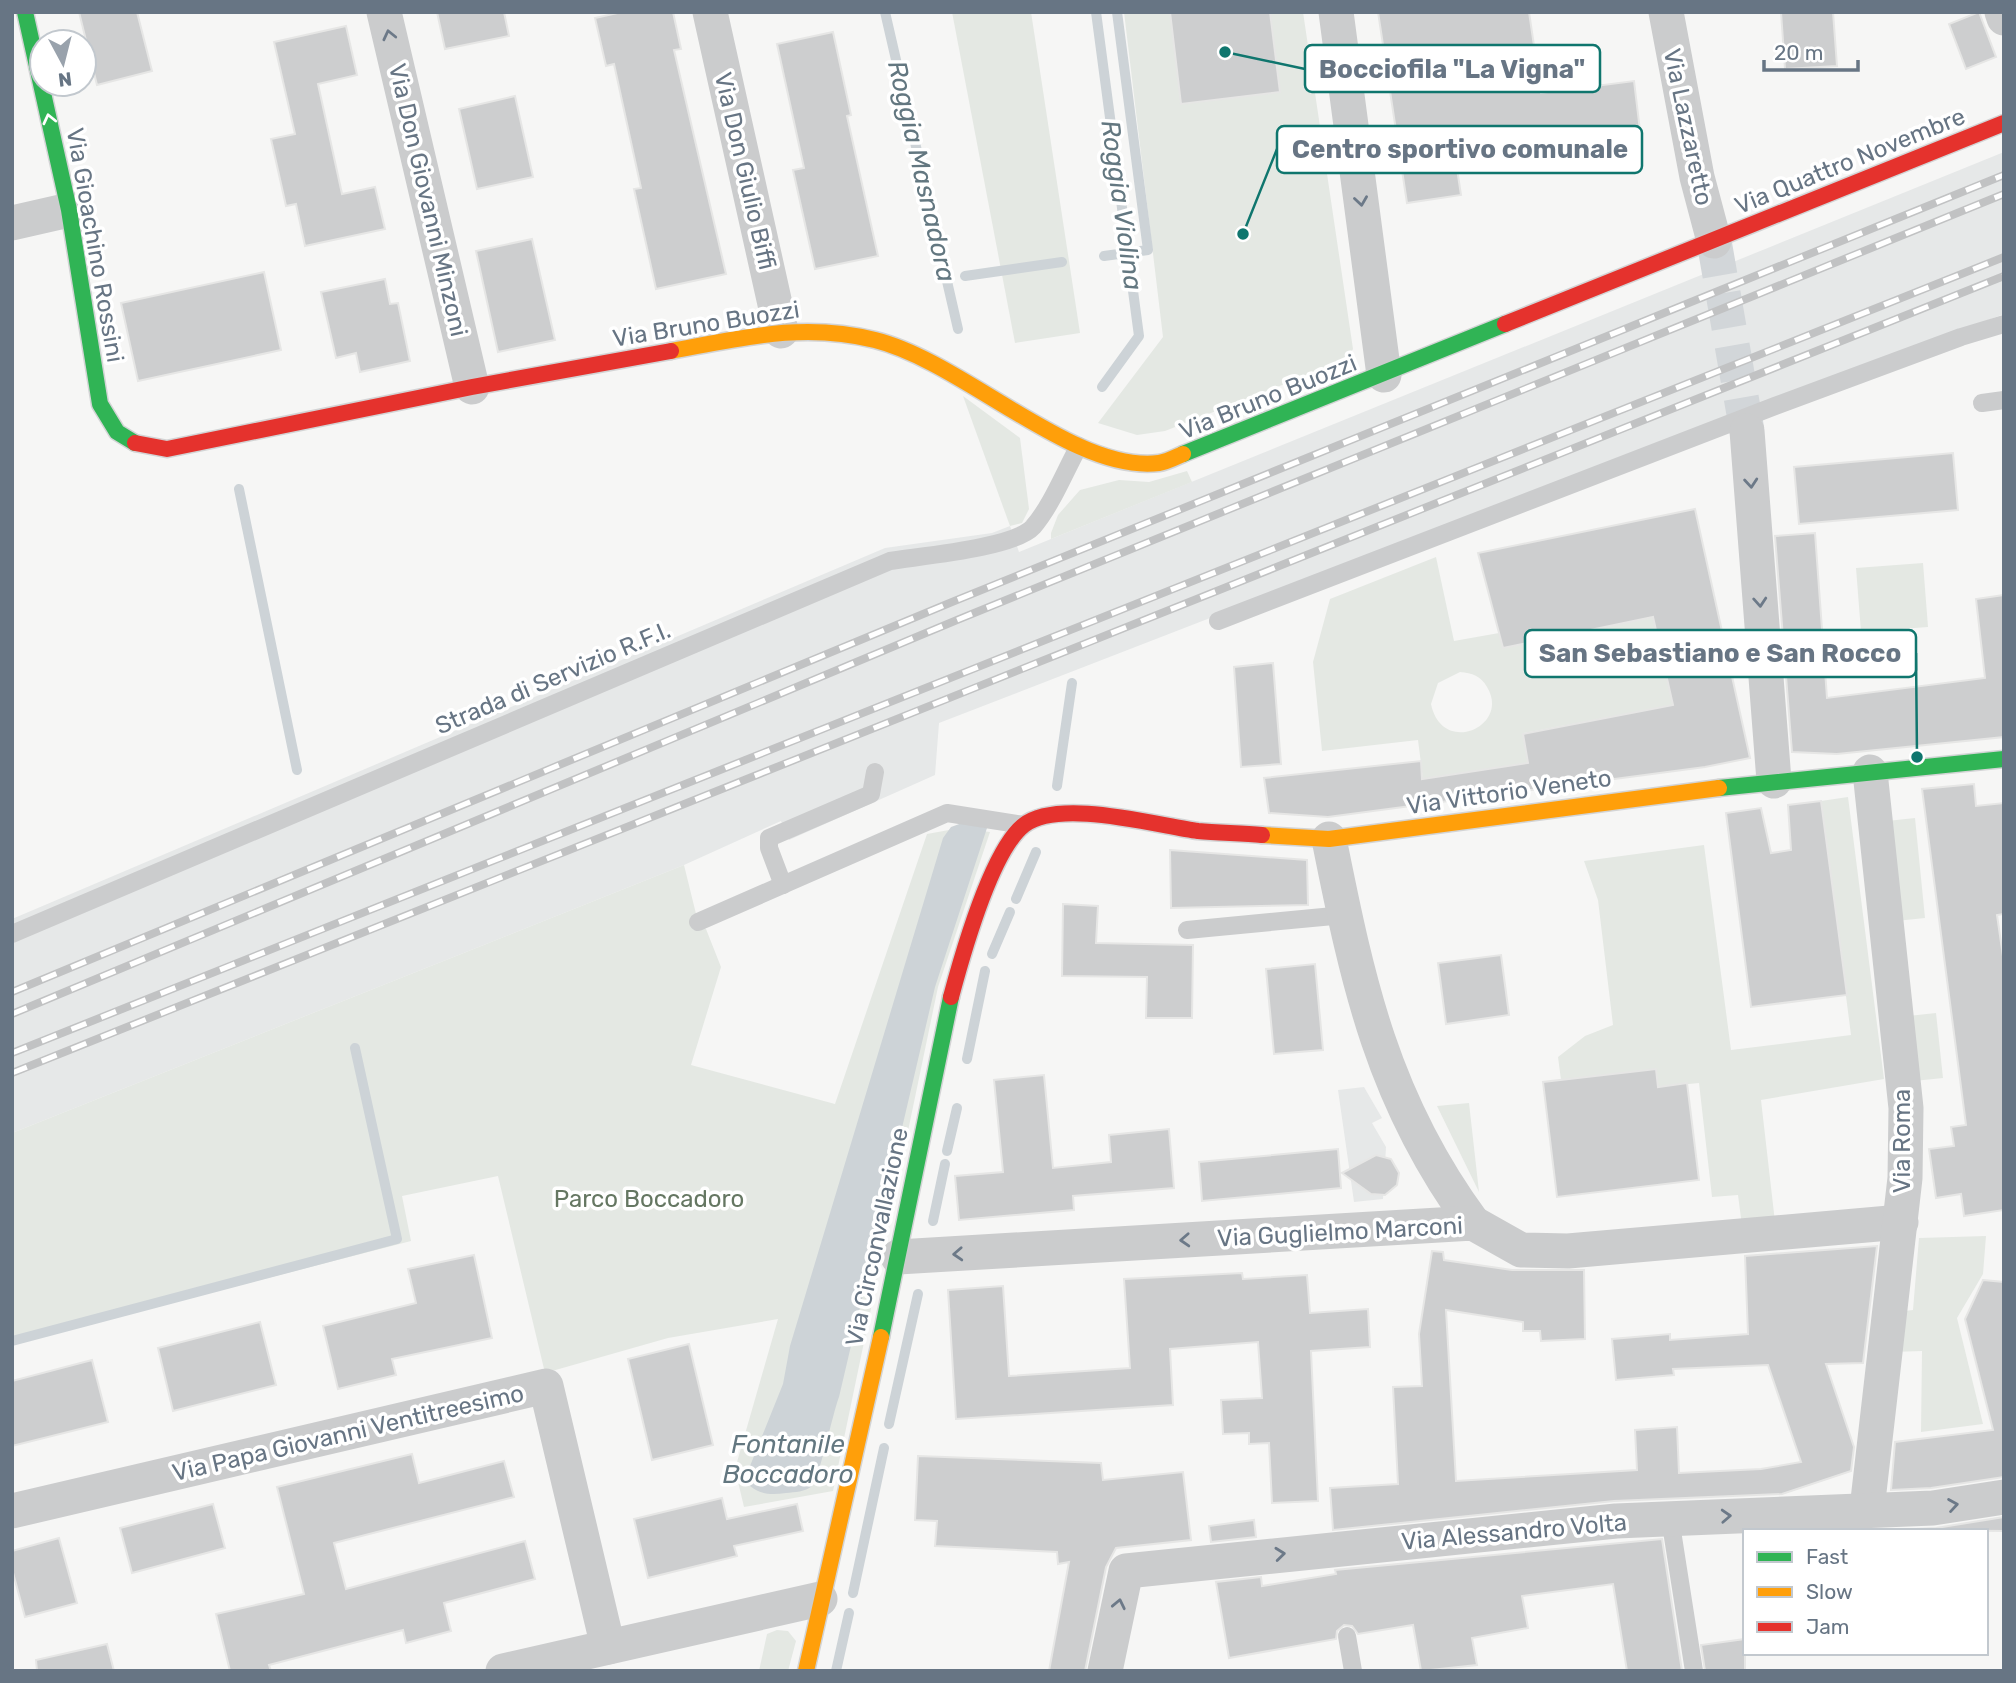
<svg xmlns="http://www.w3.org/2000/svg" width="2016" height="1683" font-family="Rubik,sans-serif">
<rect width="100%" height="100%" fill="#f6f6f5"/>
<g fill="#e6e8e8">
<polygon points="2004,152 2004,314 1775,399 939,723 935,775 789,840 781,821 684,865 12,1133 12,919 885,548 992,533 1010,526 1019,552"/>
<polygon points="1364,1087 1382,1118 1372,1123 1386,1147 1383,1199 1354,1202 1338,1090"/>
</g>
<g fill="#e4e8e3" fill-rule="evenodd">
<polygon points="952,12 1031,12 1080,333 1015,343"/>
<polygon points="1124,12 1303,12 1353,349 1346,360 1165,431 1137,435 1098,423 1163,337"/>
<polygon points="963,396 1020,438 1029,509 1022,523 1010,526"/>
<polygon points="1187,471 1192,482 1051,539 1051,533 1058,515 1080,490 1119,480 1149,482"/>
<path d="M 1436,557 L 1454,641 L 1499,633 L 1503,648 L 1653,617 L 1673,705 L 1524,733 L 1528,763 L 1423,779 L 1418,740 L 1322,751 L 1313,662 L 1330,599 ZM 1460,672 C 1472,673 1481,676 1487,687 C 1511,726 1442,757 1431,704 L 1438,683 Z"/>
<polygon points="1923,563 1928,627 1861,632 1856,568"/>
<polygon points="1848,797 1884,1079 1761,1100 1775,1222 1742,1226 1738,1195 1712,1197 1699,1083 1658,1087 1656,1069 1561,1080 1558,1057 1585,1036 1613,1025 1598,900 1584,861 1704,845 1731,1050 1851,1035 1821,801"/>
<polygon points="1915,818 1925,918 1896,921 1887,821"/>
<polygon points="960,828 990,832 938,987 833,1491 744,1507 735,1469 778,1319 668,1338 545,1373 498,1176 402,1196 411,1241 12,1344 12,1133 684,865 698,922 706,929 721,967 691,1065 835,1104 927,834"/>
<polygon points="1936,1013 1943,1078 1914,1081 1908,1016"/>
<polygon points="1469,1103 1479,1192 1437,1106"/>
<polygon points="1986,1236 1983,1274 1957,1318 1983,1424 1921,1432 1922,1351 1892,1352 1897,1312 1913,1310 1919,1238"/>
<polygon points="777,1630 788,1631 796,1641 788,1671 759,1671 767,1634"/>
</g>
<path fill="#cdd3d7" d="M 962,823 L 987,828 L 935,987 L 839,1397 C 833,1412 819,1480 812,1486 C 805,1492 795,1492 786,1493 C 772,1495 761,1495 750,1486 L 750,1466 L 783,1384 L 790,1346 L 943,838 L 951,827 Z"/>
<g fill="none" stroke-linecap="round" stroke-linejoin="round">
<g stroke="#cdd3d7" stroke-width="10">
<polyline points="885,12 958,329"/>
<polyline points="1096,12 1139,336 1102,387"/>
<polyline points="1104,256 1148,250 1117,12"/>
<polyline points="965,276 1062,262"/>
<polyline points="239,489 297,770"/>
<polyline points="1057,786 1072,683"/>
<polyline points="1016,899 1036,852"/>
<polyline points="992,954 1010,912"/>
<polyline points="967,1059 985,971"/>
<polyline points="947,1151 957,1108"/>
<polyline points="933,1221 945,1164"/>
<polyline points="12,1341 397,1239 355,1048"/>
<polyline points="889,1424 918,1294"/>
<polyline points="853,1593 884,1448"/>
<polyline points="836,1671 849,1613"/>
</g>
</g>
<g fill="#cdcecf" stroke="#e6e6e5" stroke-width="2">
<polygon points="79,12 137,12 152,71 97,85"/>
<polygon points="437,12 504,12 509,36 445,49"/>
<polygon points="622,12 673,12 681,49 674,50 726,274 656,289 634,189 641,188 614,64 606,66 595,18"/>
<polygon points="1170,12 1270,12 1280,92 1181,104"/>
<polygon points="1378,12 1529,12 1541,93 1634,81 1641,139 1456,162 1461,195 1407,203"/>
<polygon points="1781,12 1833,12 1837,66 1785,69"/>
<polygon points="1979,12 1996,57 1966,69 1949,24"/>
<polygon points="346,26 357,75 318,84 342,194 375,187 385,229 305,246 296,204 286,206 271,139 295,134 274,42"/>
<polygon points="833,32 851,115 847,116 878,256 815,269 793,170 804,168 777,44"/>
<polygon points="515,96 533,177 477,189 459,109"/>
<polygon points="532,239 555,340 498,352 476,251"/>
<polygon points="264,272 281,350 138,381 121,303"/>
<polygon points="385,279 390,304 398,303 410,361 360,372 356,353 336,358 321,292"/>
<polygon points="1953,453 1958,510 1799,524 1794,467"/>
<polygon points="1695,509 1750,758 1705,767 1328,817 1269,813 1264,778 1421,761 1422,779 1528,763 1523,734 1673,705 1653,617 1503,648 1478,553"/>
<polygon points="1815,533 1827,698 1985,678 1976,599 2004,595 2004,737 1837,754 1792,752 1775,536"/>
<polygon points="1273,663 1281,764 1241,767 1234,667"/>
<polygon points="1974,784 1976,806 2004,803 2004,914 1997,915 2004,963 2004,1210 1964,1216 1961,1194 1936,1198 1929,1149 1954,1146 1951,1127 1966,1125 1922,789"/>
<polygon points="1821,801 1847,995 1751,1007 1726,813 1761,808 1771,853 1791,850 1788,805"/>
<polygon points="1170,850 1307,860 1308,905 1171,908"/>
<polygon points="1063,904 1098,906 1096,943 1193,945 1192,1018 1146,1018 1147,977 1062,976"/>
<polygon points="1501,955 1509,1015 1446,1024 1438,963"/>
<polygon points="1315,964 1323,1050 1274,1054 1266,969"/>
<polygon points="1656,1069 1658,1087 1687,1083 1699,1180 1557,1197 1543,1082"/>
<polygon points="1044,1075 1053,1168 1111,1162 1109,1135 1169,1129 1174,1188 1073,1196 1074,1210 959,1220 955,1176 1003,1172 994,1080"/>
<polygon points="1338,1149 1341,1188 1202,1201 1199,1162"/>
<polygon points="1376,1155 1391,1159 1399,1173 1397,1185 1385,1195 1371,1194 1342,1173"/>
<polygon points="1877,1246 1863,1363 1826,1364 1854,1447 1851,1471 1782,1494 1614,1501 1333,1530 1330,1488 1398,1484 1393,1387 1422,1386 1419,1334 1432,1251 1443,1252 1444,1260 1512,1270 1584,1270 1585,1339 1541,1341 1540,1331 1523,1331 1523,1322 1446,1310 1456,1481 1637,1470 1635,1430 1677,1427 1679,1473 1761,1469 1801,1462 1768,1365 1673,1369 1674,1375 1616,1380 1612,1339 1670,1334 1670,1340 1748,1334 1745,1256"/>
<polygon points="474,1255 492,1338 392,1359 396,1375 338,1389 323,1326 416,1303 408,1269"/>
<polygon points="1242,1273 1243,1279 1307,1275 1310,1313 1368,1309 1370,1347 1311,1351 1318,1501 1272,1503 1269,1443 1249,1444 1249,1433 1223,1434 1221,1400 1262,1398 1258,1342 1170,1349 1173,1405 956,1419 948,1290 1003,1286 1009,1376 1130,1368 1124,1279"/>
<polygon points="1983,1280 2004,1282 2004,1477 1931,1488 1891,1490 1895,1442 1993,1430 1965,1319"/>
<polygon points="260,1322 276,1385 173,1411 158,1348"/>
<polygon points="689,1344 713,1445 652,1460 628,1359"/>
<polygon points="92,1360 108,1422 12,1446 12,1381"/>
<polygon points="412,1454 419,1483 504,1461 514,1497 334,1543 346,1589 525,1541 535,1579 444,1603 451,1631 406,1643 403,1630 269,1665 271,1671 230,1671 216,1614 304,1594 277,1487"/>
<polygon points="918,1456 1101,1463 1103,1480 1183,1472 1191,1540 1116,1548 1106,1567 1085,1671 1049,1671 1069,1562 1058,1564 1057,1552 935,1546 937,1521 915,1520"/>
<polygon points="722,1498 727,1519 797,1504 803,1531 734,1546 737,1556 648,1578 634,1519"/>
<polygon points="213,1504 225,1548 132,1573 120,1528"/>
<polygon points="2004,1517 2004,1531 1896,1530 1936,1528"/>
<polygon points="1254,1520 1256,1537 1211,1542 1209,1526"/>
<polygon points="59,1538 77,1603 25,1617 12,1569 12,1551"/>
<polygon points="1662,1539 1682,1671 1627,1671 1613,1584 1522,1596 1528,1628 1472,1638 1477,1665 1421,1671 1413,1625 1358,1634 1352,1626 1344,1625 1337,1631 1336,1639 1229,1658 1216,1582 1261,1577 1262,1586 1336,1574 1335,1570"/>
<polygon points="1745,1639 1745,1671 1705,1671 1701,1645"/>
<polygon points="107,1644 114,1671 37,1671 36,1660"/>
</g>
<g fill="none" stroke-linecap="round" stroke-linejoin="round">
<polyline stroke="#d2d6d9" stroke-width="35" stroke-dasharray="35 18" stroke-linecap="butt" points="1714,241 1747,431"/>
<g stroke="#d3d4d5" stroke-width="19">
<g id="fast">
<polyline points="25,12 69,210 100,404 117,432 135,443"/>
<polyline points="1183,454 1505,324"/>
<polyline points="1719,788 2004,759"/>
<polyline points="881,1337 951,997"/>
</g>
</g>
<g stroke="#d3d4d5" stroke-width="19">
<g id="slow">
<path d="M 671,351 C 742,338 803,322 875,340 C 964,362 1074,474 1159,463 C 1167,462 1176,457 1183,454"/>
<polyline points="1262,835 1329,839 1719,788"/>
<polyline points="806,1671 881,1337"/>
</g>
</g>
<g stroke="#d3d4d5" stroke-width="19">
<g id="jam">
<polyline points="1505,324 2004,123"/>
<polyline points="135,443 167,449 472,387 671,351"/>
<path d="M 951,997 C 962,956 991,851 1024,825 C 1059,798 1155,825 1198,831 C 1219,833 1241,833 1262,835"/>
</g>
</g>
<g stroke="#cbcccd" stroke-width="18">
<polyline points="1982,403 2004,400"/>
<polyline points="1218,621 1775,406 1961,337 2004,324"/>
<polyline points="783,885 769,848 769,838 871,794 875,772"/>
<polyline points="698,922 947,813 1024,825"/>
<polyline points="1187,930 1344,915"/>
<path d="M 12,934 L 890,561 C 920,556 1014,548 1033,527 C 1052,505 1065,471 1079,446"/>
<polyline points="1670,1518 1694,1671"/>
<polyline points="1347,1636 1353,1671"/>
</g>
<g stroke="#cbcccd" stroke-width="35">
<polyline points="384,12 472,387"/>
<polyline points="710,12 781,331"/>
<polyline points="1336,12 1384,375"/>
<polyline points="1666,12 1697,177 1714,241"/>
<polyline points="2002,12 2004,18"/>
<polyline points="12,223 69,210"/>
<polyline points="1747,431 1774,781"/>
<path d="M 1329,839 C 1358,984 1383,1101 1473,1223"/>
<polyline points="898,1257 1473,1223 1521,1250 1568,1251 1901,1222"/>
<polyline points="1867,1509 1905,1178 1906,1108 1870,772"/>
<polyline points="12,1511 546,1386 608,1647"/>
<polyline points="503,1671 820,1599"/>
<polyline points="1105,1671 1126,1571 1616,1521 1933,1508 2004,1497"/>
</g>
<use href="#fast" stroke="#30b455" stroke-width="16"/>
<use href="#slow" stroke="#ff9f0a" stroke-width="16"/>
<use href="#jam" stroke="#e5322d" stroke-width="16"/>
<g stroke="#c1c2c3" stroke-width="8">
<g id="rail">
<polyline points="12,992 952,602 2004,175"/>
<polyline points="12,1014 957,620 2004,194"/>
<polyline points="12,1053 2004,257"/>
<polyline points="12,1073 2004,276"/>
</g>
</g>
<use href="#rail" stroke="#fff" stroke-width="5" stroke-dasharray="16" stroke-linecap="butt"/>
</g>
<defs><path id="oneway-chevron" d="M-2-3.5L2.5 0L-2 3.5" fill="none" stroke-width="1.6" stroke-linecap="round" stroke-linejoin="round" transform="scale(1.75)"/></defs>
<g stroke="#6c7988">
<use href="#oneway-chevron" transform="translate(389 35) rotate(-103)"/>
<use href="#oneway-chevron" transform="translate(1361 201) rotate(82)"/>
<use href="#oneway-chevron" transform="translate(1751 483) rotate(85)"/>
<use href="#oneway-chevron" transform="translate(1760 602) rotate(86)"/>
<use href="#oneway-chevron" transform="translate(1185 1240) rotate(177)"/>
<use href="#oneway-chevron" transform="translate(958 1254) rotate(177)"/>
<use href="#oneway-chevron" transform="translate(1953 1505) rotate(-9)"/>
<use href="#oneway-chevron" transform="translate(1726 1516) rotate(-3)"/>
<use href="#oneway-chevron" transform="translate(1280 1554) rotate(-6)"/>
<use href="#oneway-chevron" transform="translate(1119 1604) rotate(-78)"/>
</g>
<use stroke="#fff" href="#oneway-chevron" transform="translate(49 119) rotate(-103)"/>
<g text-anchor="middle" stroke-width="7" stroke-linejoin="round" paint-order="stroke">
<g font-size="24" fill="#677584" stroke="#fff">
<text transform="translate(1688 127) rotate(78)" y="8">Via Lazzaretto</text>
<text transform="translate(1850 161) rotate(-22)" y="8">Via Quattro Novembre</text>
<text transform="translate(745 171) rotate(77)" y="8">Via Don Giulio Biffi</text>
<text transform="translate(428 200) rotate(77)" y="8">Via Don Giovanni Minzoni</text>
<text transform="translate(95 245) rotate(80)" y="8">Via Gioachino Rossini</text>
<text transform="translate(706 324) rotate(-9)" y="8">Via Bruno Buozzi</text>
<text transform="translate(1268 397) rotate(-22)" y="8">Via Bruno Buozzi</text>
<text transform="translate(553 678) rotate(-23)" y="8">Strada di Servizio R.F.I.</text>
<text transform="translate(1509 792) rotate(-8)" y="8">Via Vittorio Veneto</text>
<text transform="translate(1902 1141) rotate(-90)" y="8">Via Roma</text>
<text transform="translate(1340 1232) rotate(-3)" y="8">Via Guglielmo Marconi</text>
<text transform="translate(877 1237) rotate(-78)" y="8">Via Circonvallazione</text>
<text transform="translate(348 1433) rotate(-13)" y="8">Via Papa Giovanni Ventitreesimo</text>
<text transform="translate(1514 1532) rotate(-5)" y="8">Via Alessandro Volta</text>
</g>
<g font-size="24" fill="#657762" stroke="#fff">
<text x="649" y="1207">Parco Boccadoro</text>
</g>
<g font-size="26" font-style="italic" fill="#637780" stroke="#fff">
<text transform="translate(922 171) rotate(77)" y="9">Roggia Masnadora</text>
<text transform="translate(1122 205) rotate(82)" y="9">Roggia Violina</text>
<text x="788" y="1453">Fontanile<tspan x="788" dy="30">Boccadoro</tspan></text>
</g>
</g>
<path fill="none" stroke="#0f766e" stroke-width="2.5" d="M1225 52L1305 69M1243 234L1277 149M1917 757L1916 653"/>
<g fill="#0f766e" stroke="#fff" stroke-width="2.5">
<circle cx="1225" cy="52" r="7"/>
<circle cx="1243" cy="234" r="7"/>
<circle cx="1917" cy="757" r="7"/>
</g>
<g fill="#fff" stroke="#0f766e" stroke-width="2.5">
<rect x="1305" y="45" width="295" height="47" rx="7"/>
<rect x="1277" y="126" width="365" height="47" rx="7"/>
<rect x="1525" y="630" width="391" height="47" rx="7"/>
</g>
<g font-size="26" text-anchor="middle" font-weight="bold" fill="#677584">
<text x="1452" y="78">Bocciofila "La Vigna"</text>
<text x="1460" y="158">Centro sportivo comunale</text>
<text x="1720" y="662">San Sebastiano e San Rocco</text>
</g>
<rect width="2016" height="1683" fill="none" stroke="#677584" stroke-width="28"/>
<rect x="1743" y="1529" width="245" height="126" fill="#ffffff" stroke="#c2c8ce" stroke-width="2"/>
<rect x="1757" y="1552" width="35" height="10" fill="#30b455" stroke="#c2c8ce" stroke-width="2"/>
<text x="1806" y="1564" font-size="21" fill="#677584">Fast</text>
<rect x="1757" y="1587" width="35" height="10" fill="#ff9f0a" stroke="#c2c8ce" stroke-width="2"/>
<text x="1806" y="1599" font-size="21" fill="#677584">Slow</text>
<rect x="1757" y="1622" width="35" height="10" fill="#e5322d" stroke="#c2c8ce" stroke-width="2"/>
<text x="1806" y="1634" font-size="21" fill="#677584">Jam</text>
<g transform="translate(63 63) rotate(173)"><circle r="33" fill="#ffffff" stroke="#c2c8ce" stroke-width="2"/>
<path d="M0-5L12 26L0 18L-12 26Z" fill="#99a2ac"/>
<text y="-10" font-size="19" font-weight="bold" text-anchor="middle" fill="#677584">N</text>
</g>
<path d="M1764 60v10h94v-10" fill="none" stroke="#677584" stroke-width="3.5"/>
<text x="1774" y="60" font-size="21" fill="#677584" stroke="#ffffff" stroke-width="5" paint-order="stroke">20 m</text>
</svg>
